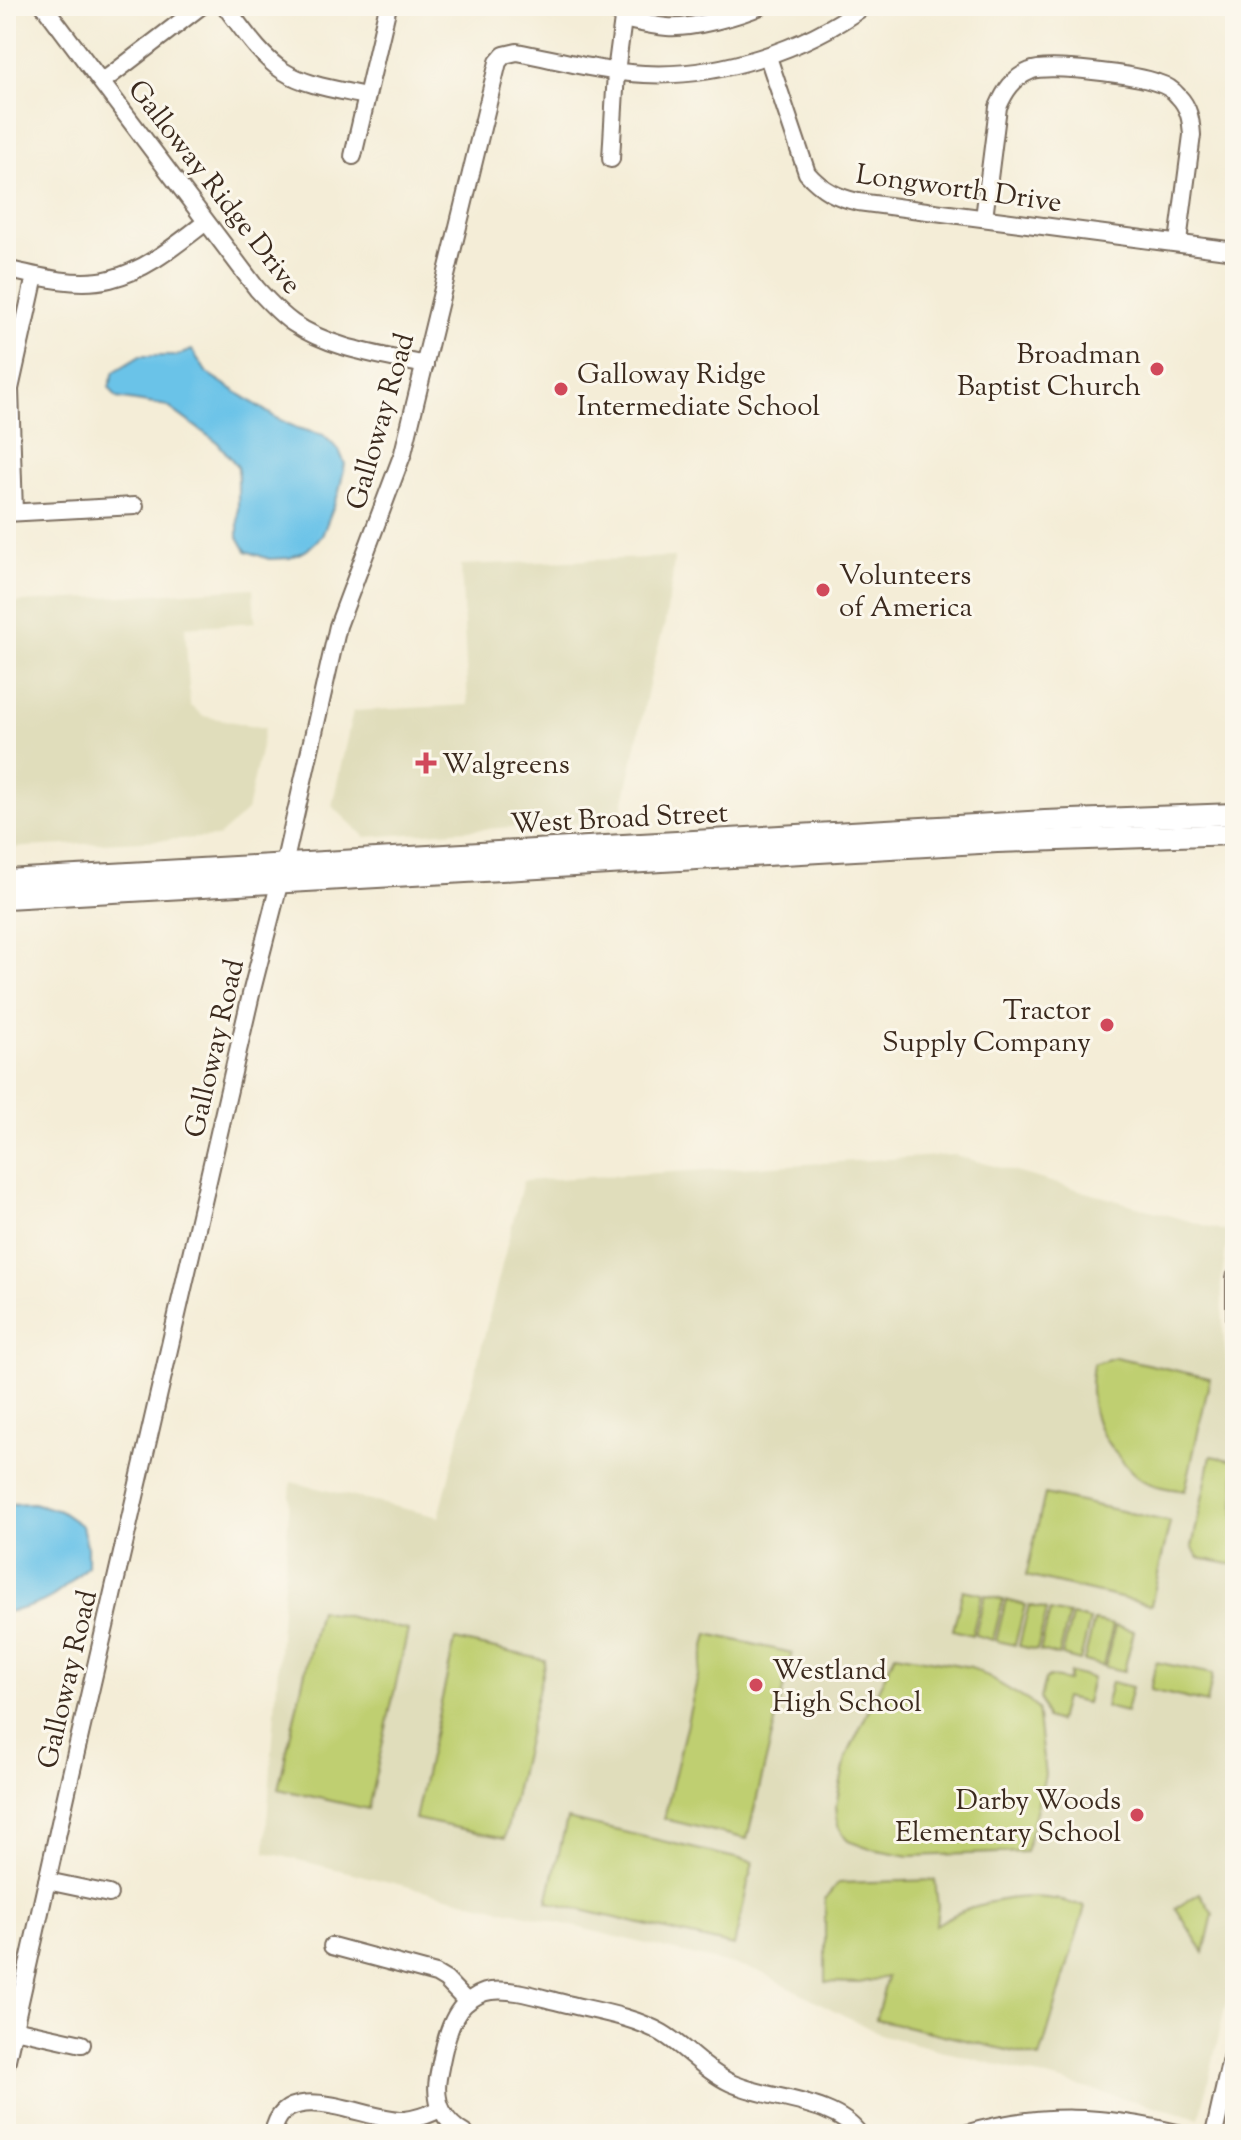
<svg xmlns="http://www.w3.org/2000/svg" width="1241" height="2140" font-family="'Sorts Mill Goudy',serif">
<rect width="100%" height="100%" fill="#fbf7ec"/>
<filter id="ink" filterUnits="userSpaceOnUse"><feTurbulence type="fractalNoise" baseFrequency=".0125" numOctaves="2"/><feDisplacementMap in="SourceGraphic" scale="16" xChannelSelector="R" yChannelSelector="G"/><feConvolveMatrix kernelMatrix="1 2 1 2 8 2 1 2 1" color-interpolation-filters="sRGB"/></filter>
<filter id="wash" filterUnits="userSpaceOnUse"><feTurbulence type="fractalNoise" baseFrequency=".006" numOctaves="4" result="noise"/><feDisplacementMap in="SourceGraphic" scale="32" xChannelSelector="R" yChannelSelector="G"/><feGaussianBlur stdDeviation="1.8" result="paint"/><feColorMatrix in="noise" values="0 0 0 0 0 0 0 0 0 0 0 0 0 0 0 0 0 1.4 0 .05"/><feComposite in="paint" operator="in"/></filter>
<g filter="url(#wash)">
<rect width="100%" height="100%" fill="#f4edd7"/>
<g fill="#e0ddbb">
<polygon points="674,557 672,580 665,623 653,666 620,820 365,837 332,806 353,711 468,705 461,565"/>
<polygon points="253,588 255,622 185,627 190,705 203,716 265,728 247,811 218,837 6,848 6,603"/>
<polygon points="955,1155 1228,1232 1221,1286 1224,1341 1228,1368 1235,1392 1235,1964 1200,2118 882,2035 758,1971 265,1852 291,1482 439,1517 523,1181"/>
</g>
<g fill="#bfcf71" stroke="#7d7c48" stroke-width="2">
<path d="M 1115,1357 L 1210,1378 L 1185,1491 C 1171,1489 1154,1487 1142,1480 C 1133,1474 1125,1465 1119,1457 C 1093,1429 1087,1401 1093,1364 Z"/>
<polygon points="1211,1456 1235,1461 1235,1565 1199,1558 1192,1547"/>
<polygon points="1045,1494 1170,1522 1151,1605 1026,1576"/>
<polygon points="963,1590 982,1594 972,1635 953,1630"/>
<polygon points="985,1595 1003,1600 993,1640 975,1635"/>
<polygon points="1006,1600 1025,1605 1015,1645 996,1641"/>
<polygon points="1029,1605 1047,1610 1037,1650 1019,1646"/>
<polygon points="319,1610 408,1630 368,1809 278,1789"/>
<polygon points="1050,1611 1069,1615 1059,1656 1040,1651"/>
<polygon points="1072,1616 1090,1620 1080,1661 1062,1656"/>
<polygon points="1094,1621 1113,1625 1103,1666 1084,1661"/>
<polygon points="1115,1626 1134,1631 1124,1671 1105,1667"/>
<polygon points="708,1634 792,1653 747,1839 664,1819"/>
<polygon points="455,1640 545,1660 505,1838 415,1819"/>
<polygon points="895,1654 971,1667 1030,1702 1037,1709 1045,1775 1026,1852 909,1856 867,1848 848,1841 838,1826 836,1805 846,1758"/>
<polygon points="1156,1662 1213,1674 1207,1703 1150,1690"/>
<polygon points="1070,1673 1092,1678 1086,1703 1064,1698 1058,1722 1046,1718 1040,1698 1045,1680 1049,1677 1068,1681"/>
<polygon points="1111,1682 1132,1687 1126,1712 1105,1707"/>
<polygon points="567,1819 753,1862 734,1946 547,1902"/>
<path d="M 935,1880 L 938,1906 L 936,1925 C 965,1905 1011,1894 1047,1898 C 1059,1899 1073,1904 1085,1907 L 1040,2058 L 876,2019 L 887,1977 L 859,1983 L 825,1982 L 825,1899 L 838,1883 Z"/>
<polygon points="1200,1893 1213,1914 1204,1953 1176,1908"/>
</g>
<g fill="#6bc3e8" stroke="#537683" stroke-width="2">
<polygon points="192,350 207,373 278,419 297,428 323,435 339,450 345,464 339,492 322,536 307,550 290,558 269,559 246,551 238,537 238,467 218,443 167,406 117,398 109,387 114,372 140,356 176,356"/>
<path d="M 33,1503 L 60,1511 L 82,1526 L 87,1547 L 87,1566 C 60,1594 45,1606 6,1612 L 6,1510 L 10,1504 Z"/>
</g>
</g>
<g filter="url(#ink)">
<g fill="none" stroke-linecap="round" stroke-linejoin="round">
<g stroke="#7c6e5f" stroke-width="20">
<g id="minor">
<path d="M 44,6 L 257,289 C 268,301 280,314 293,323 C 331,349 381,355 425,365"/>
<path d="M 225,6 C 242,28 259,55 283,71 C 306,86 340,90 366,96"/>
<path d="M 623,19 C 637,22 653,26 667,27 C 691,29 739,16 761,6"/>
<path d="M 768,57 L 807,173 C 822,190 836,197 858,202 L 1235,251"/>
<polyline points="102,82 201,6"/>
<polyline points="353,156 388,6"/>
<polyline points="611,159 616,72 623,19 613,6"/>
<path d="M 984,218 L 998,107 C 1005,91 1013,78 1030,71 C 1047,63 1138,75 1158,83 C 1165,85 1173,90 1178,96 C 1189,107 1191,120 1192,135 L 1178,242"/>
<path d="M 6,269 C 39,277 77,287 110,279 C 147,270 177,244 206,222"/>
<polyline points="14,512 10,389 35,276"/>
<polyline points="6,513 135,506"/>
<polyline points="1235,1277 1235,1318"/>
<polyline points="47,1881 109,1894"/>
<polyline points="332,1946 436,1974 446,1980 467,2002"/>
<polyline points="14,2029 82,2044"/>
<path d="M 6,2064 L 68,1787 L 252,990 L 284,865 L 338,626 L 403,453 L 498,62 L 504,55 L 517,52 C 559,60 601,72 644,74 C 719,78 804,50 864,6"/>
<path d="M 273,2134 C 283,2073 368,2122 405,2120 C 418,2119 429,2114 441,2109"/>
<path d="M 465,2134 C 444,2122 434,2102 438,2078 C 442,2056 448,2019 465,2004 C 472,1998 482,1992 491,1991 C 514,1988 541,1998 563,2003 C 596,2011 632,2016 662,2033 C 686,2047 705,2071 731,2083 C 768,2100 834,2099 859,2134"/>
<path d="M 965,2134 C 1038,2112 1107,2115 1181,2134"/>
<polyline points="1214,2134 1235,2041"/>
</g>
</g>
<g stroke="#7c6e5f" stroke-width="24">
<g id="major">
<polyline points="6,880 1045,821 1235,814"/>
<polyline points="6,898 997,842 1235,834"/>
</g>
</g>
<use href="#minor" stroke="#fff" stroke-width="16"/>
<use href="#major" stroke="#fff" stroke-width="20"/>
</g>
</g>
<g fill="#d1495b" stroke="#fbf7ec" stroke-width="3">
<circle cx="1157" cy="369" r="8"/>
<circle cx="561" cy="389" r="8"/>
<circle cx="823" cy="590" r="8"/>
<path d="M422 751h8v8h8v8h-8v8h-8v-8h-8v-8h8z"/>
<circle cx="1107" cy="1025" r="8"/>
<circle cx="756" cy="1685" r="8"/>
<circle cx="1137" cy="1815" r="8"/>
</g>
<g text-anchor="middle" stroke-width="6" stroke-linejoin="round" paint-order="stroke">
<g font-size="28" fill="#3b2a1e" stroke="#fbf7ec">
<text transform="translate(216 186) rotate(52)" y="10">Galloway Ridge Drive</text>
<text transform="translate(959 187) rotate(8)" y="10">Longworth Drive</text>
<text transform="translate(379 421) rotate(-74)" y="10">Galloway Road</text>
<text transform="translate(619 817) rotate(-3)" y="10">West Broad Street</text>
<text transform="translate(213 1048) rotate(-77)" y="10">Galloway Road</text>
<text transform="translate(66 1679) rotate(-77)" y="10">Galloway Road</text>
</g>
<g font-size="28" fill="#3b2a1e" stroke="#fbf7ec" text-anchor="start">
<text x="1141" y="363" text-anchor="end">Broadman<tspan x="1141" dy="32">Baptist Church</tspan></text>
<text x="577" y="383">Galloway Ridge<tspan x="577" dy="32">Intermediate School</tspan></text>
<text x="839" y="584">Volunteers<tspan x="839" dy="32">of America</tspan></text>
<text x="442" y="773">Walgreens</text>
<text x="1091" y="1019" text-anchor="end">Tractor<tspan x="1091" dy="32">Supply Company</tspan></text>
<text x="772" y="1679">Westland<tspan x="772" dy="32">High School</tspan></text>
<text x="1121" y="1809" text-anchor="end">Darby Woods<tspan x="1121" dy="32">Elementary School</tspan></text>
</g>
</g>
<rect width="1241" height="2140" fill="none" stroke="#fbf7ec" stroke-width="32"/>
</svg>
